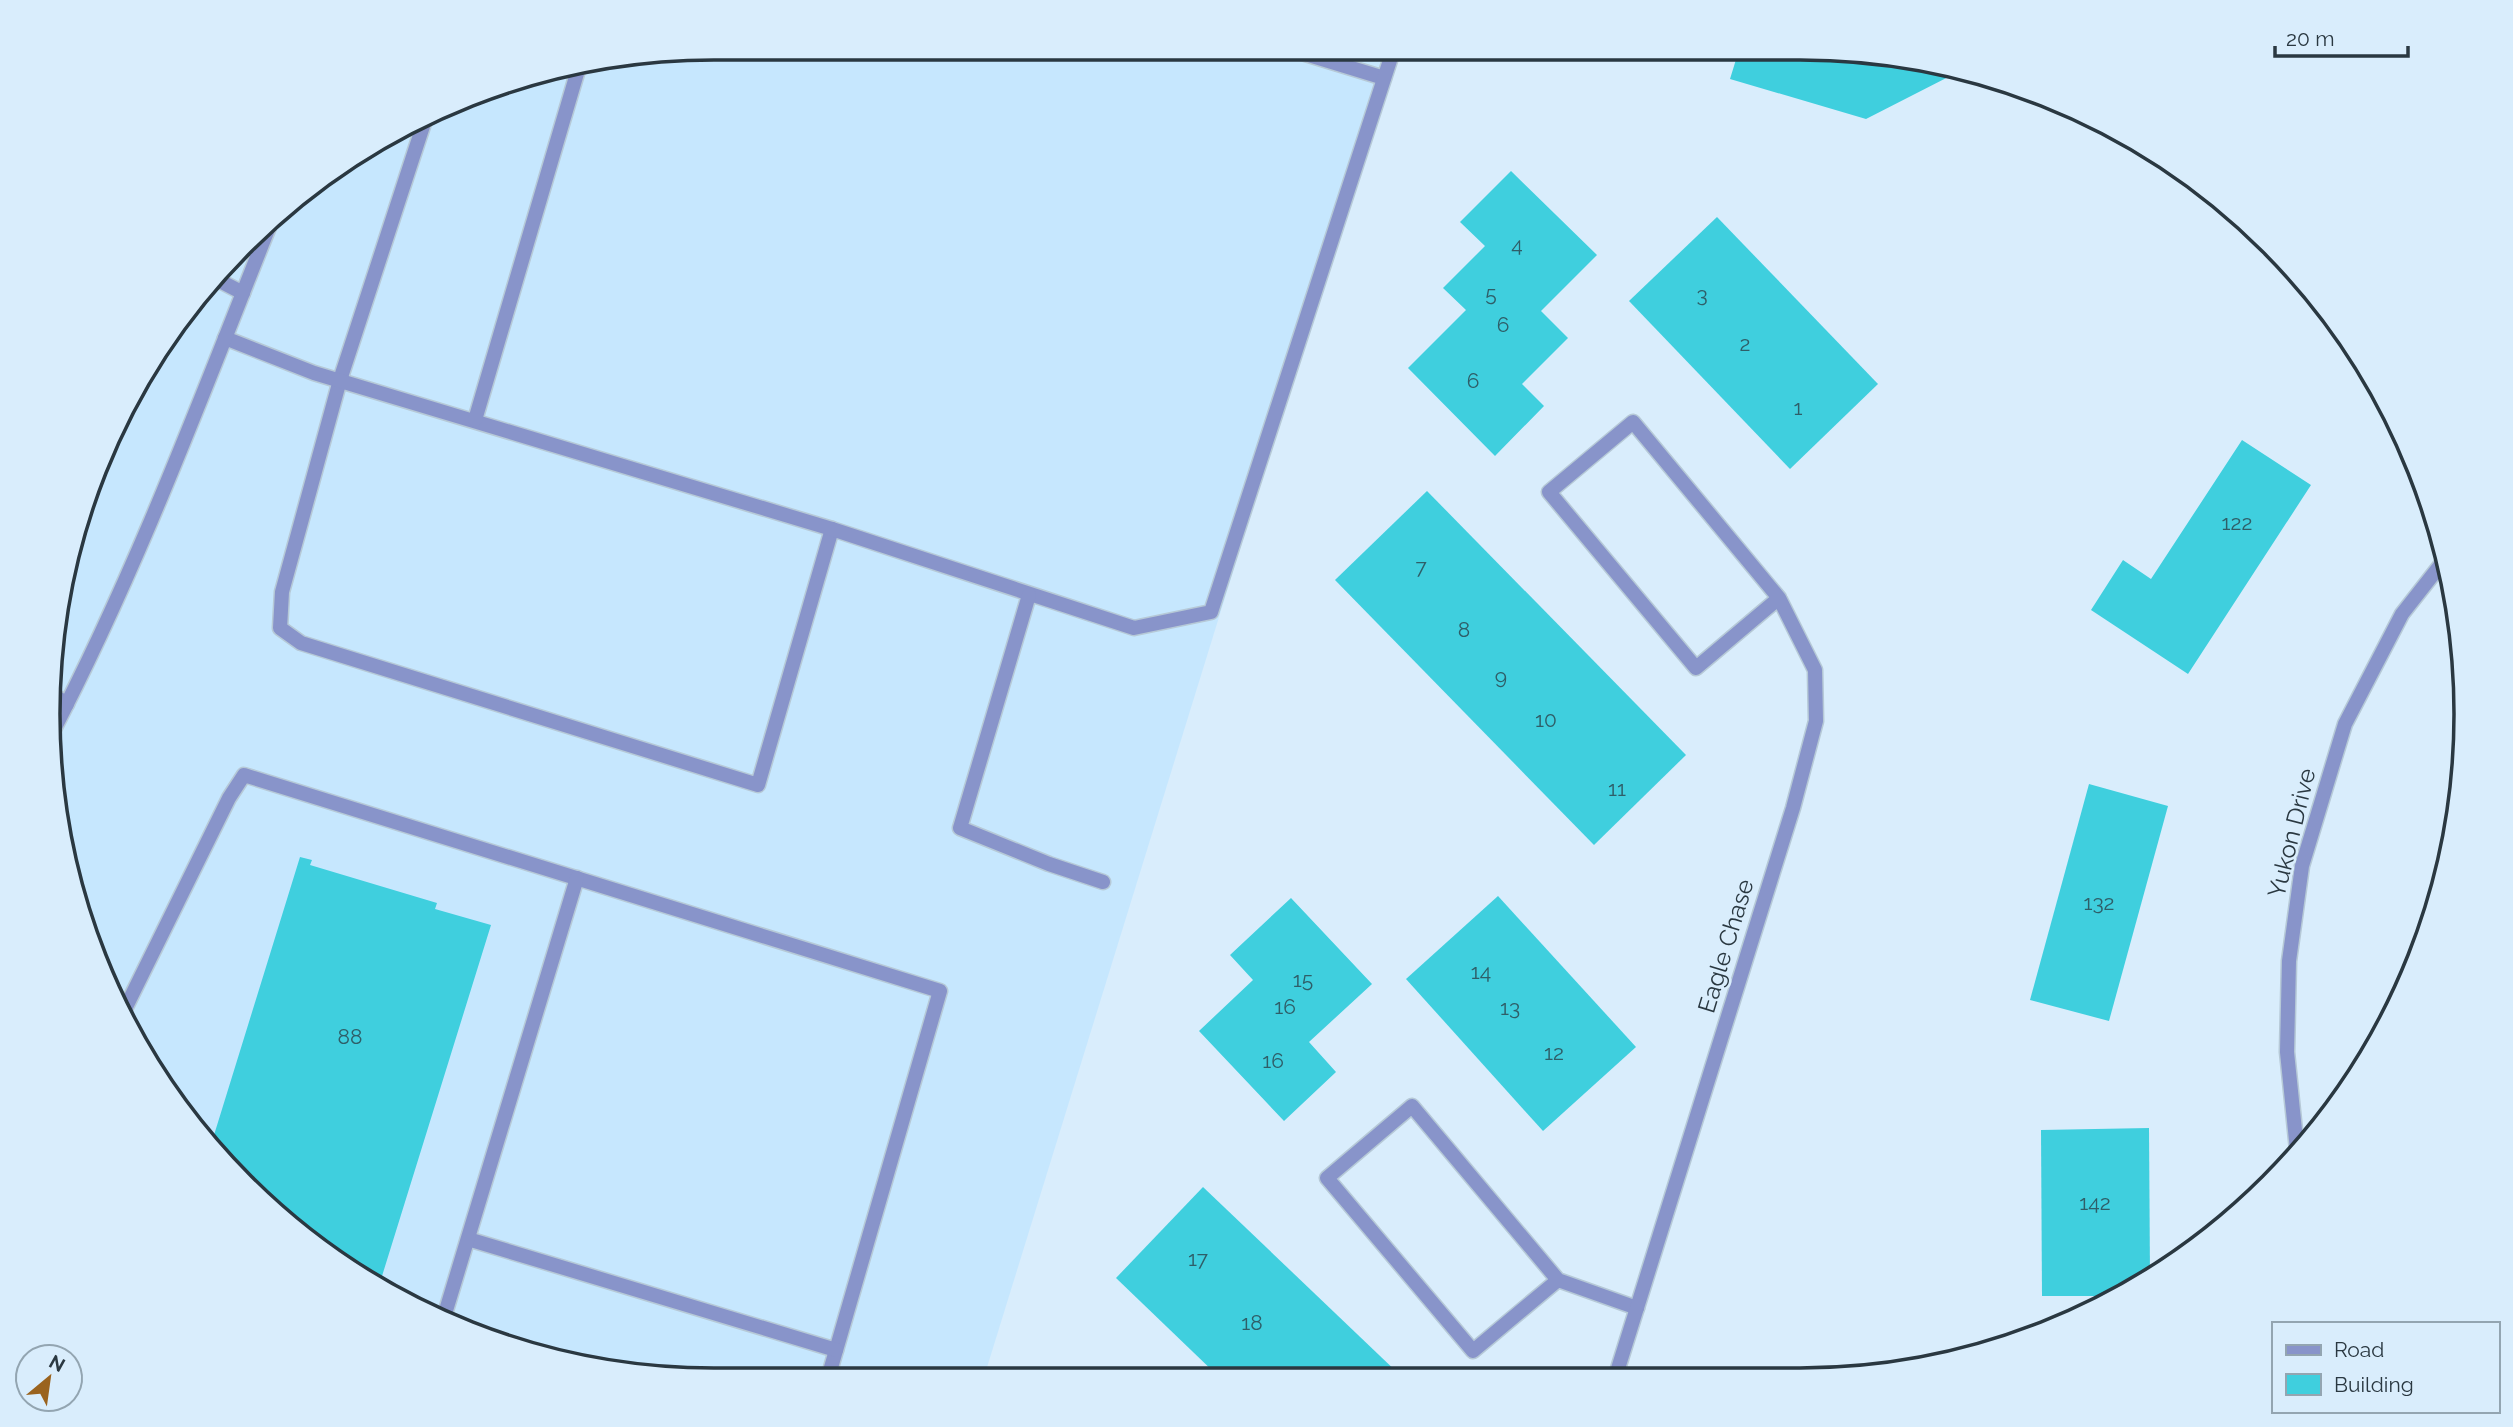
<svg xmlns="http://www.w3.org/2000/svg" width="2513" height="1427" font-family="Raleway,sans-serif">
<rect width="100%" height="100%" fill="#d9edfc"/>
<polygon fill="#c6e7fe" points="714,47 1395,48 984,1377 670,1378 541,1357 380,1290 212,1152 98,968 49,757 70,541 160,343 308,185 500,82"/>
<g fill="#3fcfde">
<polygon points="1726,49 1843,49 1958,72 1866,119 1730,79 1738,53"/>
<polygon points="1511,171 1597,255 1541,311 1568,338 1522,384 1544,406 1495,456 1408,368 1466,310 1443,288 1485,246 1460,222"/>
<polygon points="1717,217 1878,384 1790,469 1629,301"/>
<polygon points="2242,440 2311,485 2188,674 2091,610 2123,560 2151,579"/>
<polygon points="1427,491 1686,755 1594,845 1335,580"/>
<polygon points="2089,784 2168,806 2109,1021 2030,1000"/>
<polygon points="300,857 312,860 310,865 437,903 435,909 491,925 378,1289 210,1148"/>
<polygon points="1498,896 1636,1047 1543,1131 1406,979"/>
<polygon points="1291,898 1372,984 1309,1042 1336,1072 1284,1121 1199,1031 1253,980 1230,955"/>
<polygon points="2149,1128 2150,1277 2112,1296 2042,1296 2041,1130"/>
<polygon points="1203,1187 1401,1376 1218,1376 1116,1278"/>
</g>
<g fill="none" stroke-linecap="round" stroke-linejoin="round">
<g stroke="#b6c9d7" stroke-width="17">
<g id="lane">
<polyline points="1286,48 1384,78"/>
<polyline points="424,123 340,380 282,592 280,628 301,643 758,785 832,529"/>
<polyline points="218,280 243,293"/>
<polyline points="225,338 314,373 832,529 1134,628 1211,612 1394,48"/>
<polyline points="475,420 578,70"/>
<polyline points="1029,595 960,828 1049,864 1103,882"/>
<polyline points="55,696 67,704"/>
<polyline points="124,1011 229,798 244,775 940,991 828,1378"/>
<polyline points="468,1239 836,1350"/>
<polyline points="444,1317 577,878"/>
</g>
</g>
<g stroke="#b6c9d7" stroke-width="17">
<g id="street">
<path d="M 51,735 C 136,572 201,398 269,227"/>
<polyline points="2297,1150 2287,1052 2289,961 2302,866 2345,724 2402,614 2446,558"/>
<polyline points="1558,1280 1473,1351 1327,1178 1412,1106 1558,1280 1637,1308"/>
<polyline points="1616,1375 1793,808 1816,721 1815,670 1779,598 1633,422 1549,492 1696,668 1779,598"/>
</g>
</g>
<use href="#lane" stroke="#8894ca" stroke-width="14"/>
<use href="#street" stroke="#8894ca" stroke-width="14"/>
</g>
<g text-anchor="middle" stroke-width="5" stroke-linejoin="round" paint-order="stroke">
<g font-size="21" fill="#2f5e68">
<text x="1517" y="252">4</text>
<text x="1491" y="301">5</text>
<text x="1702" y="302">3</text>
<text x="1503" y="332">6</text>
<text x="1745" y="351">2</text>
<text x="1473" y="388">6</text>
<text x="1798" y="415">1</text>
<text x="2237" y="530">122</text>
<text x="1421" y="574">7</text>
<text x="1464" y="637">8</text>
<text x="1501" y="684">9</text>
<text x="1546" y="727">10</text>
<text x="1617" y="796">11</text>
<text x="2099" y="910">132</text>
<text x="1481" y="979">14</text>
<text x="1303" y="987">15</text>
<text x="1285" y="1014">16</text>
<text x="1510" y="1015">13</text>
<text x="350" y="1044">88</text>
<text x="1554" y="1060">12</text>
<text x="1273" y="1068">16</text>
<text x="2095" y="1210">142</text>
<text x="1198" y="1266">17</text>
<text x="1252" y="1330">18</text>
</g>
<g font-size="24" fill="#2a3841" stroke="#d9edfc">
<text transform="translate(2292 833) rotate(-76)" y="8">Yukon Drive</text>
<text transform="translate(1726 946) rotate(-73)" y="8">Eagle Chase</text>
</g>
</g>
<path d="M0 0H2513V1427H0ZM714 60H1800A654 654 0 0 1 2454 714V714A654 654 0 0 1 1800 1368H714A654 654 0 0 1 60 714V714A654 654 0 0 1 714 60Z" fill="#d9edfc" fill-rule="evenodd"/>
<path fill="none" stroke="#2a3841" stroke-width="3.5" d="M714 60H1800A654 654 0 0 1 2454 714V714A654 654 0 0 1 1800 1368H714A654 654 0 0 1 60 714V714A654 654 0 0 1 714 60Z"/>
<rect x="2272" y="1322" width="228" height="91" fill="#d9edfc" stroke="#93a5b1" stroke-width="2"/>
<rect x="2286" y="1345" width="35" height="10" fill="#8894ca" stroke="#93a5b1" stroke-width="2"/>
<text x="2334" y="1357" font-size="21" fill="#2a3841">Road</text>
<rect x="2286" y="1374" width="35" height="21" fill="#3fcfde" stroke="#93a5b1" stroke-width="2"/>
<text x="2334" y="1392" font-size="21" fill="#2a3841">Building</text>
<g transform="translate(49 1378) rotate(29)"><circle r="33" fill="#d9edfc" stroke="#93a5b1" stroke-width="2"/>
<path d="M0-5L12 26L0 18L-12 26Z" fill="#9a631e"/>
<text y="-10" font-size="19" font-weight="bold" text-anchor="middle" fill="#2a3841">N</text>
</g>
<path d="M2275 46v10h133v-10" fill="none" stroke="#2a3841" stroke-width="3.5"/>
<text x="2286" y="46" font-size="21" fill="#2a3841" stroke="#d9edfc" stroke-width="5" paint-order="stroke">20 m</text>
</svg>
